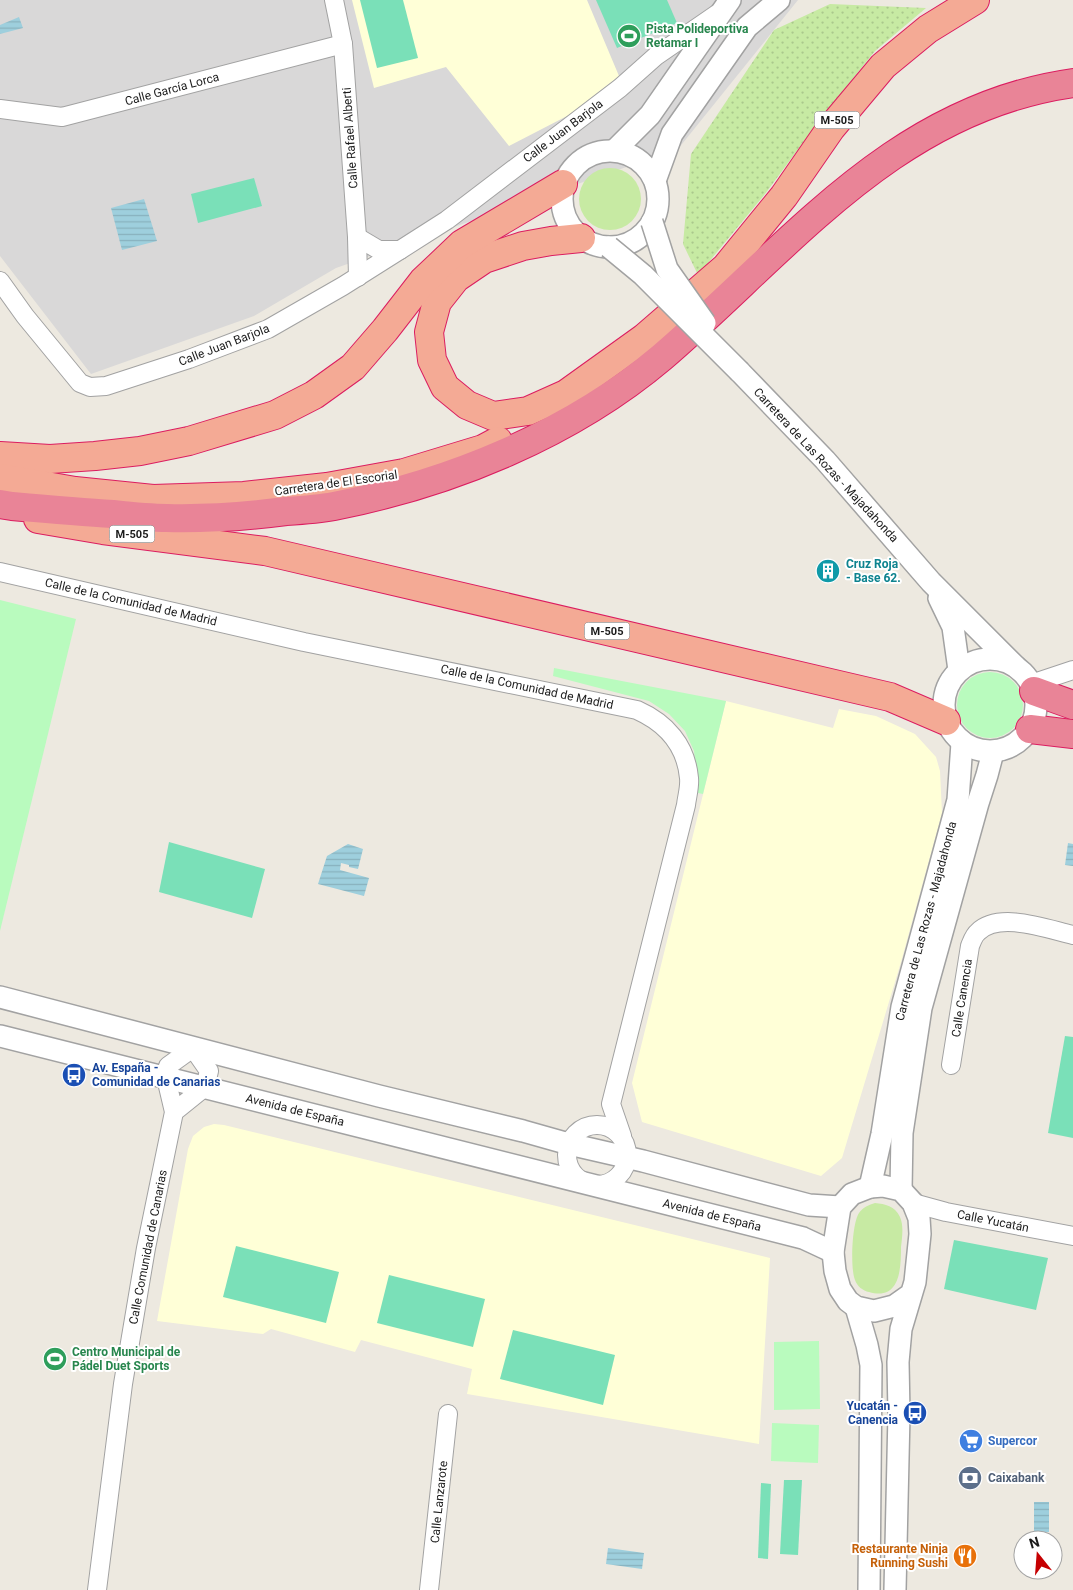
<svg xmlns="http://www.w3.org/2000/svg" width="1073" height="1590" font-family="Roboto,sans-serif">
<defs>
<pattern id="grass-dots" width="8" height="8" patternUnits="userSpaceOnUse" patternTransform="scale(1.25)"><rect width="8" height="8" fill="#c7eaa3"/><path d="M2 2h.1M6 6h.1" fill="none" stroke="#aac88c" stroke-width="1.8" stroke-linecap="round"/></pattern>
<pattern id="water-rules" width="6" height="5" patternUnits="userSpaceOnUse" patternTransform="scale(1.25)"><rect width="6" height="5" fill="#9ecfdd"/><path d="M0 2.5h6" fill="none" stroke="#88b1bd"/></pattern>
</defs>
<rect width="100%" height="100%" fill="#ede9e0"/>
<polygon fill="#d9d8d8" points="0,0 798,0 678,149 336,268 254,316 91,374 0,256"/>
<g fill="#ffffd7">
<polygon points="352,0 587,0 619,76 569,115 509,146 446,67 374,88"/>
<polygon points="726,701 833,728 839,709 876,716 915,734 936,757 940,771 942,813 901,962 842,1158 821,1176 642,1122 632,1083"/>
<polygon points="214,1124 224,1125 770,1258 759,1444 467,1394 472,1369 361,1340 355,1352 271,1329 263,1334 157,1321 188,1149 193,1136 204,1127"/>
</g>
<polygon fill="url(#grass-dots)" points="830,4 926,8 875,51 822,117 765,194 698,275 683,244 691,154 774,30"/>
<g fill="#b9fbbe">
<polygon points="0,600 76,619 0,931"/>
<polygon points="554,668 726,701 703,794 698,793 694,751 685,731 669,714 649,701 553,676"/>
<circle cx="990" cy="705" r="33"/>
<polygon points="819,1341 820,1409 774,1410 774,1342"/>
<polygon points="772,1423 819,1425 818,1463 771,1461"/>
</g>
<g fill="#c7eaa3">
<circle cx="610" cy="199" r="31"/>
<path d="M 875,1203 C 885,1204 895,1206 900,1217 C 904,1226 902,1238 901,1247 C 901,1269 900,1301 869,1292 C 863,1291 857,1286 855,1280 C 850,1268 852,1223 859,1213 C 863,1207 869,1205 875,1203 Z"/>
</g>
<g fill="#7ae0b8">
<polygon points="360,0 403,0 418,58 377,68"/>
<polygon points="596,0 667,0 677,23 617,48"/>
<polygon points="254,178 262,206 198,223 191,194"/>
<polygon points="169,842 265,869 252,918 159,892"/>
<polygon points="1065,1036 1073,1037 1073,1138 1048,1133"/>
<polygon points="954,1240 1048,1258 1036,1310 944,1289"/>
<polygon points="236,1246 339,1272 326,1323 223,1297"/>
<polygon points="389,1275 485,1299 473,1347 377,1323"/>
<polygon points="513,1330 615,1355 603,1405 500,1379"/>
<polygon points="784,1480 802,1480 798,1555 780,1554"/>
<polygon points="761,1483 771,1484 768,1559 758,1558"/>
</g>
<g fill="url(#water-rules)">
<polygon points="19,17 23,28 0,34 0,25"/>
<polygon points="144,199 157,241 122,250 111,208"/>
<polygon points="1068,843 1073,844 1073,866 1065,865"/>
<polygon points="348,844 363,849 358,869 349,867 349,865 341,863 340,870 369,878 364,896 318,884 327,856"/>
<rect x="1034" y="1502" width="15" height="30"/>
<polygon points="608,1548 644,1553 642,1569 606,1564"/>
</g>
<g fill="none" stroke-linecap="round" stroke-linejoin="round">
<g stroke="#a2a2a2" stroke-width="20">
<g id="minor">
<polyline points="334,0 343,44 357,237 358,277"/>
<polyline points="0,109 62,117 343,44"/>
<polyline points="357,237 379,250 400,250 447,220 620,88 656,56 717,14"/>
<polyline points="0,281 25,316 80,383 90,387 106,386 189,359 268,329 343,286 400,250"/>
<path d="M 0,572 L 304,642 L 637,710 C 666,723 686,745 689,778 C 690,787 687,796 686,805 L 611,1104 L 622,1136"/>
<polyline points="1031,684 1073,670"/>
<path d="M 951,1065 L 970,946 C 972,941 974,935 978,932 C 999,911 1047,929 1073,935"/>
<circle cx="597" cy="1155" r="30"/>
<polyline points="913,1203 946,1212 1073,1236"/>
<polyline points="97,1590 123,1384 146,1248 174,1112 166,1078 168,1066 193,1048 209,1071 205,1087 174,1112"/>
<polyline points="429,1590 448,1414"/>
</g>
</g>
<g stroke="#a2a2a2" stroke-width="24">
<g id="tertiary">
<polyline points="615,150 650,115 730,0"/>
<circle cx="610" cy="199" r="48"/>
<polyline points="655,181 672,134 747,27 779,0"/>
<polyline points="740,372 825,460 931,582 1015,666"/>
<polyline points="939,598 953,627 959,670"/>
<circle cx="990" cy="705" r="46"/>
<polyline points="0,997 379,1096 523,1131 569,1144 643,1161 809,1205 840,1207"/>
<polyline points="0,1036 803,1238 833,1252"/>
<polyline points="870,1187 882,1134 902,1007 958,800 962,743"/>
<polyline points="901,1190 902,1133 921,1008 978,803 987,775 993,752"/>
<polyline points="856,1307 867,1345 871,1365 869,1590"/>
<polyline points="895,1590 899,1414 898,1362 901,1329 915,1282 920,1234 919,1218 913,1203 901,1190 883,1186 870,1187 852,1194 840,1207 833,1252 835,1271 840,1289 848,1301 856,1307 874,1311 894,1306 911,1294"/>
</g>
</g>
<g stroke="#db1d60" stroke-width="30">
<g id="trunk">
<polyline points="581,238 551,241 523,246 484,259 456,278 437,302 429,332 432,360 445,387 467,405 493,416 528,411 566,394 644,338 726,267 784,196 831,128 883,66 928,29 975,0"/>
<polyline points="0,456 50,459 95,456 140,451 189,441 275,415 314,395 353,367 385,330 423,281 462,244 563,184"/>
<polyline points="0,478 75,491 153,499 244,496 327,487 404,473 483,449 498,441"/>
<polyline points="38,519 103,530 265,551 890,697 946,721"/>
</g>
</g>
<g stroke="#db1d60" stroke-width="30">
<g id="motorway">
<path d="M 0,504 L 12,506 C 46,509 80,512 113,514 C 131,516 149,518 167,518 C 207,519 247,516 286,511 C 302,510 318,509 334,506 C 451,483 571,434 662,357 C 790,247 895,108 1073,83"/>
<polyline points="1034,691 1073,705"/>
<polyline points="1030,729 1073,734"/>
</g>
</g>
<use href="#minor" stroke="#fff" stroke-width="18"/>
<use href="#tertiary" stroke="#fff" stroke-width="21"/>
<use href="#trunk" stroke="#f4aa95" stroke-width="28"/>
<use href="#motorway" stroke="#e98497" stroke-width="28"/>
<g stroke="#a2a2a2" stroke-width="24" stroke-linecap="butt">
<g id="tertiary-bridge">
<polyline points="652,222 667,269 705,323"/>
<polyline points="609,247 643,275 740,372"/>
</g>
</g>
<use href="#tertiary-bridge" stroke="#fff" stroke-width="21"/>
</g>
<defs>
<g id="stadium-disc" transform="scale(1.25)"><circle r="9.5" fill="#2e9e5b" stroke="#fff"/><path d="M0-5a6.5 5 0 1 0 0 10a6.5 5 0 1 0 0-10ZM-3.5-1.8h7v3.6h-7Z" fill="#fff"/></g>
<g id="building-disc" transform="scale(1.25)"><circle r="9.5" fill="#0f9aa8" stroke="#fff"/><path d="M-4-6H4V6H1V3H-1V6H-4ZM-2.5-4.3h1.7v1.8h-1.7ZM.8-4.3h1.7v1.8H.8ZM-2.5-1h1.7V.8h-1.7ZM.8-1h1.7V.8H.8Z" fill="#fff"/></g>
<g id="bus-disc" transform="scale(1.25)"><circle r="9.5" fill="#1a4fb4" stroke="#fff"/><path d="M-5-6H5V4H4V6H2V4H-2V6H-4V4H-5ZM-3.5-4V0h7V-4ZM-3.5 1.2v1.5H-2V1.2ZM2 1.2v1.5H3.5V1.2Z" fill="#fff"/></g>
<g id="supermarket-disc" transform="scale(1.25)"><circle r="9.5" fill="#3f7fe0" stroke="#fff"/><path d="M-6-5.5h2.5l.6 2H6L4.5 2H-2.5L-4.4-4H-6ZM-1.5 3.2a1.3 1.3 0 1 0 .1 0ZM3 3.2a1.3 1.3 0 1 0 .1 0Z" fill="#fff"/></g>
<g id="bank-disc" transform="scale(1.25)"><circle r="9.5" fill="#5c6f8a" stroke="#fff"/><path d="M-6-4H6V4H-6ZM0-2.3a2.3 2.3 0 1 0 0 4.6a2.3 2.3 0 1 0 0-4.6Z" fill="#fff"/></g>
<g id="restaurant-disc" transform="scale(1.25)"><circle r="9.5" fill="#e8710a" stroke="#fff"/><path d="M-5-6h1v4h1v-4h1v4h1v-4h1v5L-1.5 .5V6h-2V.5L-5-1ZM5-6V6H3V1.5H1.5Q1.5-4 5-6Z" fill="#fff"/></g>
</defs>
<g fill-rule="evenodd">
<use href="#stadium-disc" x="629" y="36"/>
<use href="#building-disc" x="828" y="571"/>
<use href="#bus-disc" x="74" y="1075"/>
<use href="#stadium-disc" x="55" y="1359"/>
<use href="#bus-disc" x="915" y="1413"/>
<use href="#supermarket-disc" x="971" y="1441"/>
<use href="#bank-disc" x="970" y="1478"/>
<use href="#restaurant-disc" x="965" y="1556"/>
</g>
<g text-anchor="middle" stroke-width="4" stroke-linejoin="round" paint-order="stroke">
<g fill="#fff" stroke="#5f5f5f" stroke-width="1">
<rect x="814.5" y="111.5" width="45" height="17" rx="4"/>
<rect x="109.5" y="525.5" width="45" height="17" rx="4"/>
<rect x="584.5" y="622.5" width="45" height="17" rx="4"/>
</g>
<g font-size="11" font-weight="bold" fill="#1b1b1b">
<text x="837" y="124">M-505</text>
<text x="132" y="538">M-505</text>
<text x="607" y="635">M-505</text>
</g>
<g font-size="12" font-weight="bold" fill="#27864d" stroke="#fff" text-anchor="start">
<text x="646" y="33">Pista Polideportiva<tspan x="646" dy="14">Retamar I</tspan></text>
<text x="72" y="1356">Centro Municipal de<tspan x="72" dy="14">Pádel Duet Sports</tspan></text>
</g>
<g font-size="12" fill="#1b1b1b" stroke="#fff">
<text transform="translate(172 89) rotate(-15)" y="4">Calle García Lorca</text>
<text transform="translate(563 131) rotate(-37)" y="4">Calle Juan Barjola</text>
<text transform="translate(350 138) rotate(-94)" y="4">Calle Rafael Alberti</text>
<text transform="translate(224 345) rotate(-21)" y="4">Calle Juan Barjola</text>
<text transform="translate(826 465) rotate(47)" y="4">Carretera de Las Rozas - Majadahonda</text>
<text transform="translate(336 483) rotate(-8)" y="4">Carretera de El Escorial</text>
<text transform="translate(131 602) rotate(13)" y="4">Calle de la Comunidad de Madrid</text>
<text transform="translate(527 687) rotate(12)" y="4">Calle de la Comunidad de Madrid</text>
<text transform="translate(926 921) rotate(-75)" y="4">Carretera de Las Rozas - Majadahonda</text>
<text transform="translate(962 998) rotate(-81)" y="4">Calle Canencia</text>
<text transform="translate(295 1110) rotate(14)" y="4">Avenida de España</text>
<text transform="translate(712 1215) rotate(14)" y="4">Avenida de España</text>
<text transform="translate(993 1221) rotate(11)" y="4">Calle Yucatán</text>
<text transform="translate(148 1247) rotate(-79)" y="4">Calle Comunidad de Canarias</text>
<text transform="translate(439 1502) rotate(-84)" y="4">Calle Lanzarote</text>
</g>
<g font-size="12" font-weight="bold" fill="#0d838f" stroke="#fff" text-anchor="start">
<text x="846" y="568">Cruz Roja<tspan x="846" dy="14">- Base 62.</tspan></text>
</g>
<g font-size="12" font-weight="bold" fill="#164399" stroke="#fff" text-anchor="start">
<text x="92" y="1072">Av. España -<tspan x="92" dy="14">Comunidad de Canarias</tspan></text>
<text x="898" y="1410" text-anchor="end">Yucatán -<tspan x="898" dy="14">Canencia</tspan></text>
</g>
<g font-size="12" font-weight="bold" fill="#366cbe" stroke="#fff" text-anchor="start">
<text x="988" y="1445">Supercor</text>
</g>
<g font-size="12" font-weight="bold" fill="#4e5e75" stroke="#fff" text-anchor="start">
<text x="988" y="1482">Caixabank</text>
</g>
<g font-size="12" font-weight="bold" fill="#c56008" stroke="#fff" text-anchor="end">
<text x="948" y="1553">Restaurante Ninja<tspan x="948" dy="14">Running Sushi</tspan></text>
</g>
</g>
<g transform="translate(1038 1555) rotate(343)"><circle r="24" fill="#ffffff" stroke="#a4a4a4"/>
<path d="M0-4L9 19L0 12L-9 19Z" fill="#c60002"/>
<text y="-8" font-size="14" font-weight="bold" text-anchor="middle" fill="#1b1b1b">N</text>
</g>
</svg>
